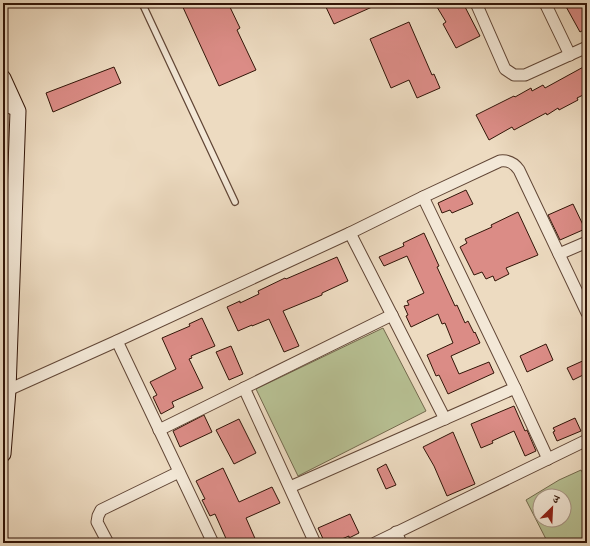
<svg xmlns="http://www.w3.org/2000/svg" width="590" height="546" font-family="'Gentium Book Plus','Noto Serif Devanagari',serif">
<rect width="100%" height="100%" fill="#eddbc1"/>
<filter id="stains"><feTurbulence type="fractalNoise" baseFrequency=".005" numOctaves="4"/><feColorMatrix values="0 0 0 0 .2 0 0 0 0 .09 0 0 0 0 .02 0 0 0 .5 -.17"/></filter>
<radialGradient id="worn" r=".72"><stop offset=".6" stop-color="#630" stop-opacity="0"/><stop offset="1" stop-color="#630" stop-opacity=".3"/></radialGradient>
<g fill="#b7c093" stroke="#746a4e" fill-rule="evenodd">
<polygon points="383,328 426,411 298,476 256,389"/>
<path d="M 581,470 L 587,481 L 587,543 L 548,543 L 526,500 L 559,480 ZM 540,496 L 564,496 L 564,520 L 540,520 Z"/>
</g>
<g fill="#db8c86" stroke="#321508">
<polygon points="181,3 228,3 240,28 237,30 256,70 219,86"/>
<polygon points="324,3 381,3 334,24"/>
<polygon points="444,3 463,3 480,36 456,48 443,24 446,22 437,7"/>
<polygon points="564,3 587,3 587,28 580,32"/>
<polygon points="409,22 432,75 434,74 440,88 417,98 409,80 391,88 370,39"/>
<polygon points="587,65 587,93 577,98 578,100 559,110 558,108 547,115 546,113 514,130 512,127 489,140 476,115 514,96 515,97 531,88 532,91 543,85 545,88"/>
<polygon points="114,67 121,83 53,112 46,93"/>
<polygon points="466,190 473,204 452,213 450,210 442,213 438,203"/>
<polygon points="573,204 585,229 560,240 548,215"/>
<polygon points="518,212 538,255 506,268 509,274 495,281 493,276 486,279 482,272 474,275 460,247 467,243 465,239 492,227 491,225"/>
<polygon points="424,233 439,266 437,267 455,306 457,305 465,323 468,321 474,333 475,332 480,343 451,356 459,374 489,362 494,373 448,394 439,375 436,376 427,355 453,343 445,323 442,324 438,314 411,327 406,316 408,315 404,306 409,305 407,301 424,293 407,256 384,266 379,257 404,246 403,243"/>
<polygon points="337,257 348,281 322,293 322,295 283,311 299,346 284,352 269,319 252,326 252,325 238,331 227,307 240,301 240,303 259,294 258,291 285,278 286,279"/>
<polygon points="202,318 215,346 191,356 192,358 189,359 203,388 172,402 174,407 161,414 153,397 157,395 150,382 176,369 162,338 190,326 189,324"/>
<polygon points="546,344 553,360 527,372 520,356"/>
<polygon points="231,346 243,374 229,380 216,352"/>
<polygon points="587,359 587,373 573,380 567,368"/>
<polygon points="514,406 525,431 527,430 536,451 525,456 514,431 492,441 493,443 481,448 471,424"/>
<polygon points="204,415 212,432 180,447 173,431"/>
<polygon points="575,418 581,431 557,441 553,432 555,431 553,428"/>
<polygon points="239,419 256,453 234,464 216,430"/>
<polygon points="453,432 475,484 447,496 434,466 423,447"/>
<polygon points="386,464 396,485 386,489 377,469"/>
<polygon points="223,468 239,502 272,487 280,503 246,518 257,543 228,543 215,514 210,516 202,500 205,499 196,481"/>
<polygon points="350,514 359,533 349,538 349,536 332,543 325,543 318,528"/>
</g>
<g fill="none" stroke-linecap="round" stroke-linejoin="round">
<g stroke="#614636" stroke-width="8">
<polyline id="lane" points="142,3 235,202"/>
</g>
<g stroke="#614636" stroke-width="13">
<g id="street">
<polyline points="476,3 505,69 514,75 525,75 587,47"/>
<polyline points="545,3 570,55"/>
<polyline points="3,105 18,111"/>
<polyline points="423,197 515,388 548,459"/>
<polyline points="350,233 445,419"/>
<polyline points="559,254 587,242"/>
<polyline points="117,341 213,543"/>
<polyline points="244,388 315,543"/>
<path d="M 8,390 L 117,341 L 350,233 L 423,197 L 500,161 C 509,160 514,163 519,170 L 587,313"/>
<polyline points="159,430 392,315"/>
<polyline points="290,487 515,388"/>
<polyline points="396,532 401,543"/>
<polyline points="108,543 97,522 98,516 101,510 179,472"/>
<polyline points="375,543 587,440"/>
</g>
</g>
<g stroke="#321508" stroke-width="17">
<polyline id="secondary" points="3,78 18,111 8,390 3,454"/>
</g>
<use href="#lane" stroke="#f3e8d7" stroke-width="5.5"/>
<use href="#street" stroke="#f3e8d7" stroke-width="11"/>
<use href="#secondary" stroke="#f3e8d7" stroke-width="15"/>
</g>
<rect width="590" height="546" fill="none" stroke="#eddbc1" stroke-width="16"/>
<rect x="4" y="4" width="582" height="538" fill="none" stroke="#321508" stroke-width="2"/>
<rect x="8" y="8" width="574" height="530" fill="none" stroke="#321508"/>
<g transform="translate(552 508) rotate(24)"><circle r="19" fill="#f3e8d7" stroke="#a69484"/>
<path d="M0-3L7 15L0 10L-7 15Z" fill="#8f2418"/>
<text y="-6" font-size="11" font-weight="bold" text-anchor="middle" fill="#321508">उ</text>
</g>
<rect width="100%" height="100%" filter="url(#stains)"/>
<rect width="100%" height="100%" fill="url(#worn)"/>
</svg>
